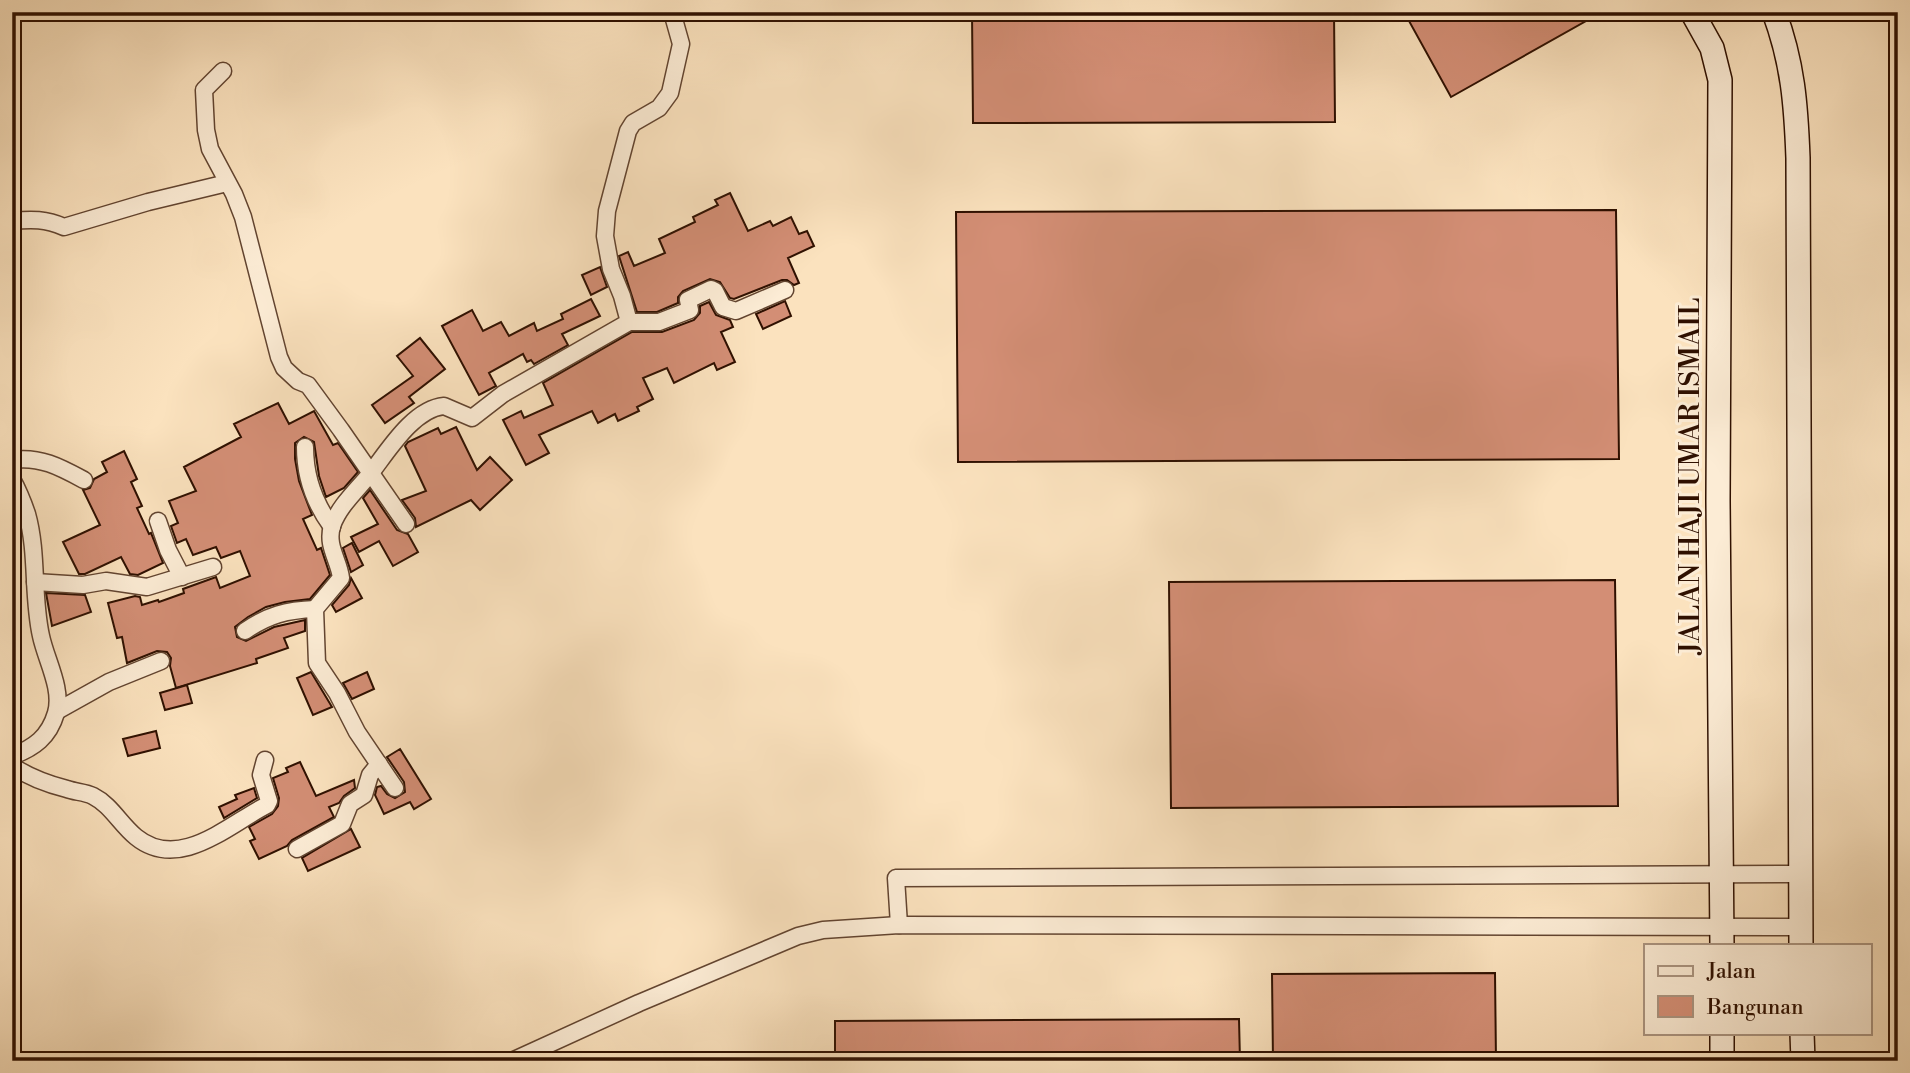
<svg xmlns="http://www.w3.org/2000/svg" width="1910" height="1073" font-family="'Libre Bodoni',serif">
<rect width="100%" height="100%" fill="#fbe2be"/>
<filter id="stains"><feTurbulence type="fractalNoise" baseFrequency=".00286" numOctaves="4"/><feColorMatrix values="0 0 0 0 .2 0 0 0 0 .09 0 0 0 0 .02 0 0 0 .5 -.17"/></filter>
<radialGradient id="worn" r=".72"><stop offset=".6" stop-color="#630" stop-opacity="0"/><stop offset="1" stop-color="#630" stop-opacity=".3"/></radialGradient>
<g fill="#d38e75" stroke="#2f1000" stroke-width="2">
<polygon points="972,12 1334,12 1335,122 973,123"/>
<polygon points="1425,12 1602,12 1451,97 1409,21"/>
<polygon points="730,193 748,231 770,221 773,226 791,217 799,234 807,231 814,246 788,258 799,283 794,285 787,280 782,280 734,299 730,298 720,282 710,279 683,291 678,297 678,303 657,312 637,312 619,256 628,252 634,266 665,253 659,239 695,222 693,217 718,205 715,200"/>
<polygon points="1616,210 1619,459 958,462 956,212"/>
<polygon points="600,267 607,287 591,295 582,275"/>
<polygon points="591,299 600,316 562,334 568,345 534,364 531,360 527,362 523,354 489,373 496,386 479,395 442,326 472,310 483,331 501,322 509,336 534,323 537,331 563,319 561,314"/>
<polygon points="785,301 791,316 763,329 756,314"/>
<polygon points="709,302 716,315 730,320 733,327 721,332 735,362 717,370 714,363 674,383 667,368 643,378 653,399 637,407 639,411 618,421 615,414 598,423 592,411 559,426 539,435 549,453 526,465 503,420 521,411 524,418 553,405 543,383 632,332 662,332 694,320 700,313 700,306"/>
<polygon points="420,338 445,369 409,397 414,403 385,423 372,405 413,376 397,356"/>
<polygon points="278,403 289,424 314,411 333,445 338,443 358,472 344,488 326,497 319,476 314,442 304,437 295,443 295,459 299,481 312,515 303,519 317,550 321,548 330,575 310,599 285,602 266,607 248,617 235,627 237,637 246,641 274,627 305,620 305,631 284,638 288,648 256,659 257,663 176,688 170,666 171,658 167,652 157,651 127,663 122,637 117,638 108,603 135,596 140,597 142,605 158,600 159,602 184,593 183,589 216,577 220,588 250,576 240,551 221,558 216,547 193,555 186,539 177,543 171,526 178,523 169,501 196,491 184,467 241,437 234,424"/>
<polygon points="456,427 477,470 490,457 512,480 480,510 471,500 416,527 415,518 402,500 426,491 405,446 408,442 438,428 441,434"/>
<polygon points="124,451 137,479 131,482 142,506 137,508 149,534 151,533 163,563 138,575 130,574 121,557 85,574 79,574 63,542 100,525 83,490 90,488 94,479 107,472 102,462"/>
<polygon points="370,490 397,530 408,534 418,552 393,566 379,541 359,552 351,537 378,524 363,498"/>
<polygon points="352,543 363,565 351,572 343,548"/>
<polygon points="351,578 362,598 336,612 332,605 349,585"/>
<polygon points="1615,580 1618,806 1171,808 1169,582"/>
<polygon points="46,593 85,595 91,612 52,626"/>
<polygon points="311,672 332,707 313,715 297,678"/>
<polygon points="367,672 374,689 352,699 343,683"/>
<polygon points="187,685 192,703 165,710 160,693"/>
<polygon points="156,731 160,748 128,756 123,739"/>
<polygon points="400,749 431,799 414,809 410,802 384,814 375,795 377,787 381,786 387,794 395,798 405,792 404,782 387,757"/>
<polygon points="300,762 316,796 354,780 355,788 344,796 339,803 329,807 334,817 292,840 287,846 259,859 250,841 255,839 249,827 272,814 278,806 279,798 273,778 288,772 286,768"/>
<polygon points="254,788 257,798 224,818 219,807 237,799 235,795"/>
<polygon points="351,829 360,847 308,871 302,858"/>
<polygon points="1495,973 1496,1061 1273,1061 1272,974"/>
<polygon points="1239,1019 1240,1061 835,1061 835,1021"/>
</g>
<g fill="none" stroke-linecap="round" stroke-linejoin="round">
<g stroke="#624430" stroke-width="19">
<g id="street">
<polyline points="223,71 204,90 206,130 210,149 234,194 243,217 279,357 284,368 298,381 308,385 341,430 406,524"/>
<path d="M 12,221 C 32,219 46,219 64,227 L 148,202 L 227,183"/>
<polyline points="629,322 659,322 690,310 688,300 711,289 715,291 723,307 736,311 785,290"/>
<path d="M 305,447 C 305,476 315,504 332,527"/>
<path d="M 12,460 C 40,456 60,467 84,480"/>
<path d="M 12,479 C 18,490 23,502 27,514 C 38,553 32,596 41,636 C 46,660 63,689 56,713 C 49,737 34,748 12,756"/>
<polyline points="158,521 168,550 182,577"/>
<polyline points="35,582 83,585 106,581 147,587 213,567"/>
<path d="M 245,631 C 268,615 287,610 315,609"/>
<polyline points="57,711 109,682 161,661"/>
<path d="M 12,766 C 29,777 47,784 67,789 C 75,792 85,792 93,796 C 111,805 120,824 136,837 C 179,872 228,825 267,805 L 269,801 L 261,775 L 265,760"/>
<path d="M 395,788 L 357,732 L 337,693 L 317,663 L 315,609 L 341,578 C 339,560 326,546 332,526 C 339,506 357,490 370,474 C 388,451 413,409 444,406 L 472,418 L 503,394 L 629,322 L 622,296 L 611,269 L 605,236 L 607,211 L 628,131 L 633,123 L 659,108 L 670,93 L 681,44 L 672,12"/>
<polyline points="297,849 342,824 350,804 364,795 370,775 379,764"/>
<polyline points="899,925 896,878 1801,874"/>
<polyline points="512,1061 639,1003 798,936 823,930 899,925 1801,927"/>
</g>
</g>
<g stroke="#2f1000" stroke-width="26">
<g id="secondary">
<polyline points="1692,12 1712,48 1720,80 1718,500 1722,945"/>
<path d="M 1774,12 C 1793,63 1796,105 1798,158 L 1801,945"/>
<polyline points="1722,1033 1722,1061"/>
<polyline points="1802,1033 1803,1061"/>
</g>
</g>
<use href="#street" stroke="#fcecd5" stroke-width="16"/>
<use href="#secondary" stroke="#fcecd5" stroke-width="23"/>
</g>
<g text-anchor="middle" stroke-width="6" stroke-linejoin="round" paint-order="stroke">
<g font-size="28" fill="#2f1000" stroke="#fcecd5">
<text transform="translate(1689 476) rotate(-90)" y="10">JALAN HAJI UMAR ISMAIL</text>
</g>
</g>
<rect width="1910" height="1073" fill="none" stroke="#fbe2be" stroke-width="42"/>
<rect x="14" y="14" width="1882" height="1045" fill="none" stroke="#2f1000" stroke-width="3.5"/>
<rect x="21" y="21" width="1868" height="1031" fill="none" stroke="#2f1000" stroke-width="2"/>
<rect x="1644" y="944" width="228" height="91" fill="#fcecd5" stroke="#aa9480" stroke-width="2"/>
<rect x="1658" y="966" width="35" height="10" fill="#fcecd5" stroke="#aa9480" stroke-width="2"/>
<text x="1707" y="978" font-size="21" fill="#2f1000">Jalan</text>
<rect x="1658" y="996" width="35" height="21" fill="#d38e75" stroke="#aa9480" stroke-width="2"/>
<text x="1707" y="1014" font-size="21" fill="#2f1000">Bangunan</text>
<rect width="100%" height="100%" filter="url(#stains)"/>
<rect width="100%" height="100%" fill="url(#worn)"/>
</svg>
